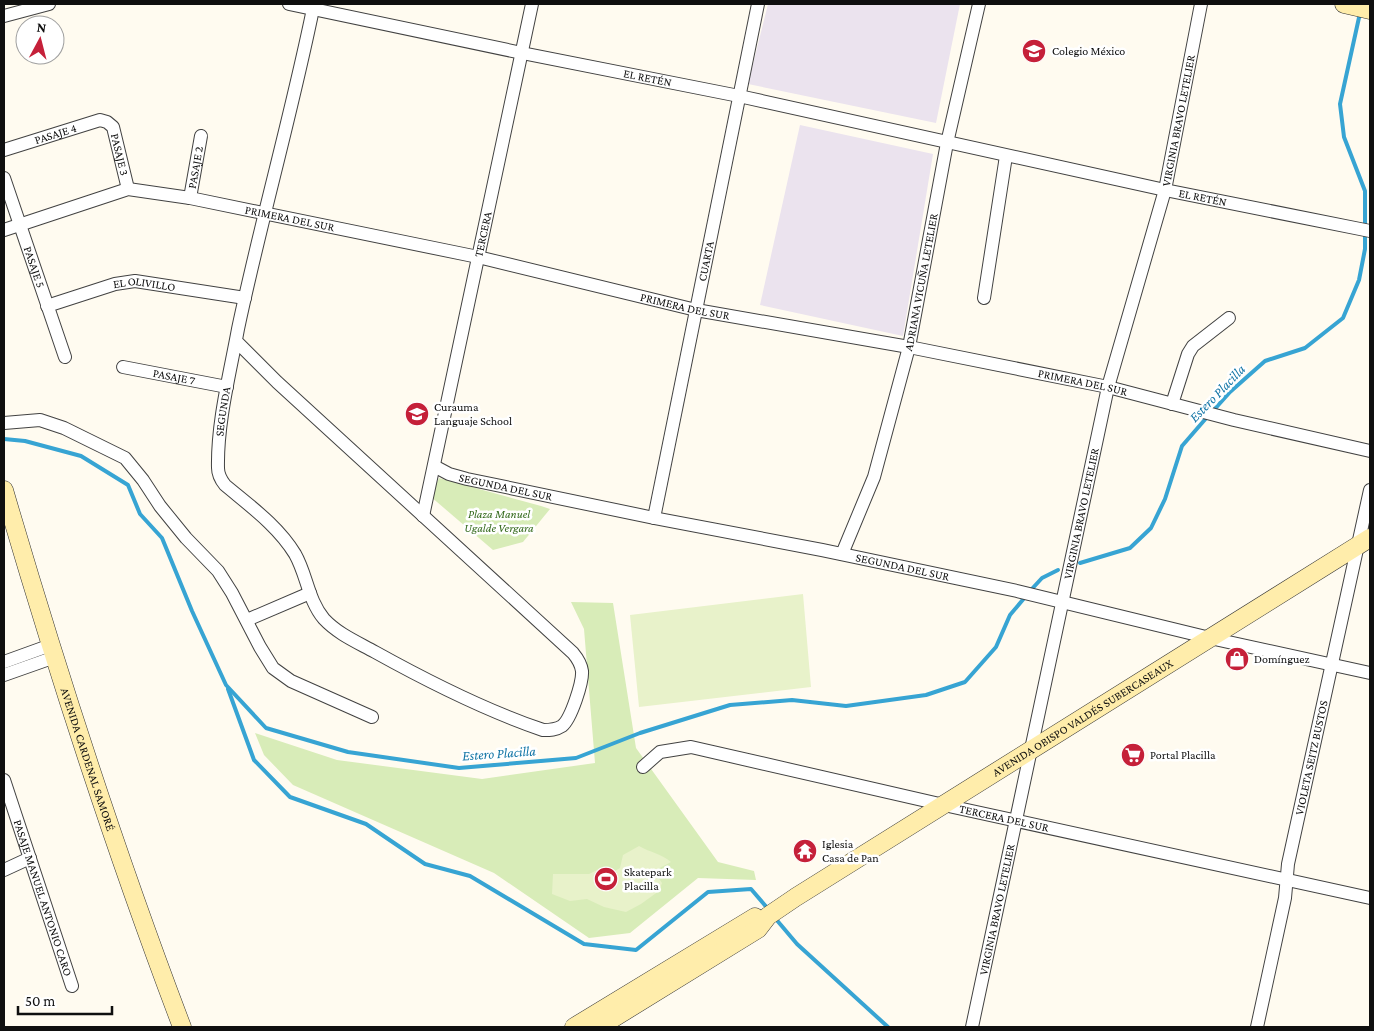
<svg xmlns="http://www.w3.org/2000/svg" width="1374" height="1031" font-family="'Crimson Pro',serif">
<rect width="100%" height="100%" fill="#fffbf0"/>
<g fill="#ebe3ee">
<polygon points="768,4 960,4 936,123 748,84"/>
<polygon points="800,125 933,154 903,336 760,305"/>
</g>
<g fill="#d8ecb8">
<polygon points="439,478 541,506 550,509 523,542 493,550 430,496"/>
<polygon points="571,602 613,603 636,748 718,862 754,871 756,880 698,878 630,933 589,938 494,873 293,785 264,755 255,733 337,760 482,779 595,763 584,629"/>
</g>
<g fill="#e8f2ca">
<polygon points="803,594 811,687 639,707 630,615"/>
<path d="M 639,846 C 649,852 662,854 671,862 L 654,871 L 662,883 L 659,891 L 641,904 L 626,912 L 604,907 L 587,899 L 570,901 L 552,894 L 553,874 L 589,874 L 599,869 L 613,872 L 620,868 L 623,855 Z"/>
</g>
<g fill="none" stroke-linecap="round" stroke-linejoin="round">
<g stroke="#37a4d3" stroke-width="4">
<polyline points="1213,411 1230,392 1265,361 1305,348 1343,318 1359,280 1365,249 1365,191 1344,137 1340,104 1360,13"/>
<polyline points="4,439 25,441 81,456 128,485 140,514 162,538 192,611 226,685 266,728 348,752 459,768 576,758 640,733 730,705 792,700 846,706 926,695 965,682 996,647 1010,615 1026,596"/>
<polyline points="1080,563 1130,548 1151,528 1165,499 1182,446 1208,416"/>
<polyline points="1030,591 1042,578 1058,570"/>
<polyline points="228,689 254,760 290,797 366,824 425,864 470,876 584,944 636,950 708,892 751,889 769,910"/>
<polyline points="775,918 797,944 888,1027"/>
</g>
<g stroke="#424242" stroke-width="14">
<g id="street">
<path id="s1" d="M 289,4 L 522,53 L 739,96 L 1165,190 L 1370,231"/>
<polyline points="4,16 49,4"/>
<path id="s2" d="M 4,150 L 100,120 L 107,122 L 113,127 L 128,189"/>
<path id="s3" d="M 4,178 L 65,357"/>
<path id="s4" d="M 190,198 L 201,136"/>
<path id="s5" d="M 4,230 L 128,189 L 190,198 L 478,257 L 696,310 L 909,347 L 1108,387 L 1234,420 L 1370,451"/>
<polyline points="984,298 1006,156"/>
<path id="s6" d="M 47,306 L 115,284 L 135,281 L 245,298"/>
<path id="s7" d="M 236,341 L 277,382 L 573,653 C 578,659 581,664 582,671 C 583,682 571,719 562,726 C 556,730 550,730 543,730 C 484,710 429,682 375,652 C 357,642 338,634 324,619 C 308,600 307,575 295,554 C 278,526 250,506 225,485 C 221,480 218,475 218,468 C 217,423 230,373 238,329 C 261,220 292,113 314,4"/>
<path id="s8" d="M 123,367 L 227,387"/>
<polyline points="1172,404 1188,354 1193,346 1229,318"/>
<polyline points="4,423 40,420 64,428 125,458 143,480 160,506 186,538 218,571 232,593 260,647 273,668 291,681 372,717"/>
<path id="s9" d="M 434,466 L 449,474 L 467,479 L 654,518 L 822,550 L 1017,591 L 1210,638 L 1370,673"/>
<path id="s10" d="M 423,516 L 532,4"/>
<path id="s11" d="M 654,518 L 758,4"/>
<path id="s12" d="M 842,554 L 874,477 L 909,347 L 947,143 L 979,4"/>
<polyline points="247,620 310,593"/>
<polyline points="4,662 51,645"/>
<polyline points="4,675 55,657"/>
<path id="s13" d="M 643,767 L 660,752 L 691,747 L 944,805 L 1370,898"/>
<path id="s14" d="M 4,780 L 72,986"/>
<polyline points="4,870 30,858"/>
<path id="s15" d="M 972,1027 L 1108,387 L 1165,190 L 1201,4"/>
<path id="s16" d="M 1257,1027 L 1285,898 L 1288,864 L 1370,490"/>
</g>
</g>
<g stroke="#313131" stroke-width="19">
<g id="secondary">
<polyline points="1344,4 1370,10"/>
<path id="s17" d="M 4,490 C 57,671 115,851 182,1027"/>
<polyline points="574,1027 755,917"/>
<path id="s18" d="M 599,1027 L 758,929 L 768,916 L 796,897 L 1370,538"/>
</g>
</g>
<use href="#street" stroke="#fff" stroke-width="12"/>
<use href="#secondary" stroke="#ffedab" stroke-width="18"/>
</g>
<defs>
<g id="school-disc" transform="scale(1.25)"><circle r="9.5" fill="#c52039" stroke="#fff"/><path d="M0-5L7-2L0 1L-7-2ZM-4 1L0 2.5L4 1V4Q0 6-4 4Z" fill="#fff"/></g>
<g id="shop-disc" transform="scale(1.25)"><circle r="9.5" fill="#c52039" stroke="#fff"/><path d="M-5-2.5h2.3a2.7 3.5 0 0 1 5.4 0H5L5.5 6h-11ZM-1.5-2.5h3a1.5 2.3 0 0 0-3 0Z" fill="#fff"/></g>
<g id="supermarket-disc" transform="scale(1.25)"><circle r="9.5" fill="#c52039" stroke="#fff"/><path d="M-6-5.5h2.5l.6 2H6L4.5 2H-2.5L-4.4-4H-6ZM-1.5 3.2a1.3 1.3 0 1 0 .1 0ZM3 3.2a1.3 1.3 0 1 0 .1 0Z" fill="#fff"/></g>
<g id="temple-disc" transform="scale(1.25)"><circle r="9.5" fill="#c52039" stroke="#fff"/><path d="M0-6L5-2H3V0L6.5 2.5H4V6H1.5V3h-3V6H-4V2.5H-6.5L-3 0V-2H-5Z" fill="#fff"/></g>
<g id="stadium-disc" transform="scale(1.25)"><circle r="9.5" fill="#c52039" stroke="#fff"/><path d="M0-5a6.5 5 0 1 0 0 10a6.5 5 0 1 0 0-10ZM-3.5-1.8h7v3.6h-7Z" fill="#fff"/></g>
</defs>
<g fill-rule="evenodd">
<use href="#school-disc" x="1034" y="51"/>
<use href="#school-disc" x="417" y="414"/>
<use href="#shop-disc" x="1237" y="659"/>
<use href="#supermarket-disc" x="1133" y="755"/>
<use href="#temple-disc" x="805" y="851"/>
<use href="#stadium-disc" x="606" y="879"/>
</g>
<g text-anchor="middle" stroke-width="5" stroke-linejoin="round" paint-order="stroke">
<g font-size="12" fill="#0f0f0f" stroke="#fff" text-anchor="start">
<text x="1052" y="55">Colegio México</text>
<text x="434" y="411">Curauma<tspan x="434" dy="14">Languaje School</tspan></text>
<text x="1254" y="663">Domínguez</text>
<text x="1150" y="759">Portal Placilla</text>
<text x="822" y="848">Iglesia<tspan x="822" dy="14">Casa de Pan</tspan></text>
<text x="624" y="876">Skatepark<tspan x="624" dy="14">Placilla</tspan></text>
</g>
<g font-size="12" fill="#0f0f0f" stroke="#fff">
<text dy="4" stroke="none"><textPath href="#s1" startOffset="366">EL RETÉN</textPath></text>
<text dy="4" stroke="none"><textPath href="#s15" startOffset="930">VIRGINIA BRAVO LETELIER</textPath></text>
<text dy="4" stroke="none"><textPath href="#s2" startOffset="54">PASAJE 4</textPath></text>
<text dy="4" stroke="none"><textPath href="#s2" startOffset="144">PASAJE 3</textPath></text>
<text dy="4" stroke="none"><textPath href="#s4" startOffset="31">PASAJE 2</textPath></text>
<text dy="4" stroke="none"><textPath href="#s1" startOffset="934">EL RETÉN</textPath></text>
<text dy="4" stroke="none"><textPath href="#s5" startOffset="295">PRIMERA DEL SUR</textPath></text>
<text dy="4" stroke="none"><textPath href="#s10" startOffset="288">TERCERA</textPath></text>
<text dy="4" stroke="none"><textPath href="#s11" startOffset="262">CUARTA</textPath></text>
<text dy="4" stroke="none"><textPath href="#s3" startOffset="94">PASAJE 5</textPath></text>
<text dy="4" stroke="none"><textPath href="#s12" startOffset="284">ADRIANA VICUÑA LETELIER</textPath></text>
<text dy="4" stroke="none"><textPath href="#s6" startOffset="101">EL OLIVILLO</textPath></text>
<text dy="4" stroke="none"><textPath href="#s5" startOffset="700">PRIMERA DEL SUR</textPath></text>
<text dy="4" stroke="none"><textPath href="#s8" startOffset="52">PASAJE 7</textPath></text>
<text dy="4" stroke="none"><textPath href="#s5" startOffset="1105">PRIMERA DEL SUR</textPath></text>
<text dy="4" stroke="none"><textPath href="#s7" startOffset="1051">SEGUNDA</textPath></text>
<text dy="4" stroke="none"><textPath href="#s9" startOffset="75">SEGUNDA DEL SUR</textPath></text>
<text dy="4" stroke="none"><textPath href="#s15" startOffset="525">VIRGINIA BRAVO LETELIER</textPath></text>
<text dy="4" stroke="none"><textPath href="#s9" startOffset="480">SEGUNDA DEL SUR</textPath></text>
<text dy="4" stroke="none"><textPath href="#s18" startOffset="575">AVENIDA OBISPO VALDÉS SUBERCASEAUX</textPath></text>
<text dy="4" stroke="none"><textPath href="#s16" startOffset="275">VIOLETA SEITZ BUSTOS</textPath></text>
<text dy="4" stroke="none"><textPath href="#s17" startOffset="282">AVENIDA CARDENAL SAMORÉ</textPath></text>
<text dy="4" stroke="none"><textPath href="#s13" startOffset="375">TERCERA DEL SUR</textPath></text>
<text dy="4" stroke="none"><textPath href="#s14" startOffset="124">PASAJE MANUEL ANTONIO CARO</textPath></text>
<text dy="4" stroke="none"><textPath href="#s15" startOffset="120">VIRGINIA BRAVO LETELIER</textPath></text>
</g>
<g font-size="12" font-style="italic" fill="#346a1c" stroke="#fff">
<text x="499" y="518">Plaza Manuel<tspan x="499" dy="14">Ugalde Vergara</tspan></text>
</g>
<g font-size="14" font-style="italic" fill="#1275a6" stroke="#fff">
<text transform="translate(1217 393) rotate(-46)" y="5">Estero Placilla</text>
<text transform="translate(499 753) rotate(-4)" y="5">Estero Placilla</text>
</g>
</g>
<rect width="1374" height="1031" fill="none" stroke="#0f0f0f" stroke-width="10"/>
<g transform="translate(40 40) rotate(7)"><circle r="24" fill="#ffffff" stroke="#9f9f9f"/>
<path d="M0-4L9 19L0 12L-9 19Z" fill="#c52039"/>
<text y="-8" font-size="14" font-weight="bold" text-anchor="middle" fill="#0f0f0f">N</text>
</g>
<path d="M18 1006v8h94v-8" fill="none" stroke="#0f0f0f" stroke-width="2.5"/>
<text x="25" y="1006" font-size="15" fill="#0f0f0f" stroke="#ffffff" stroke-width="4" paint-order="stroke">50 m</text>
</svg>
